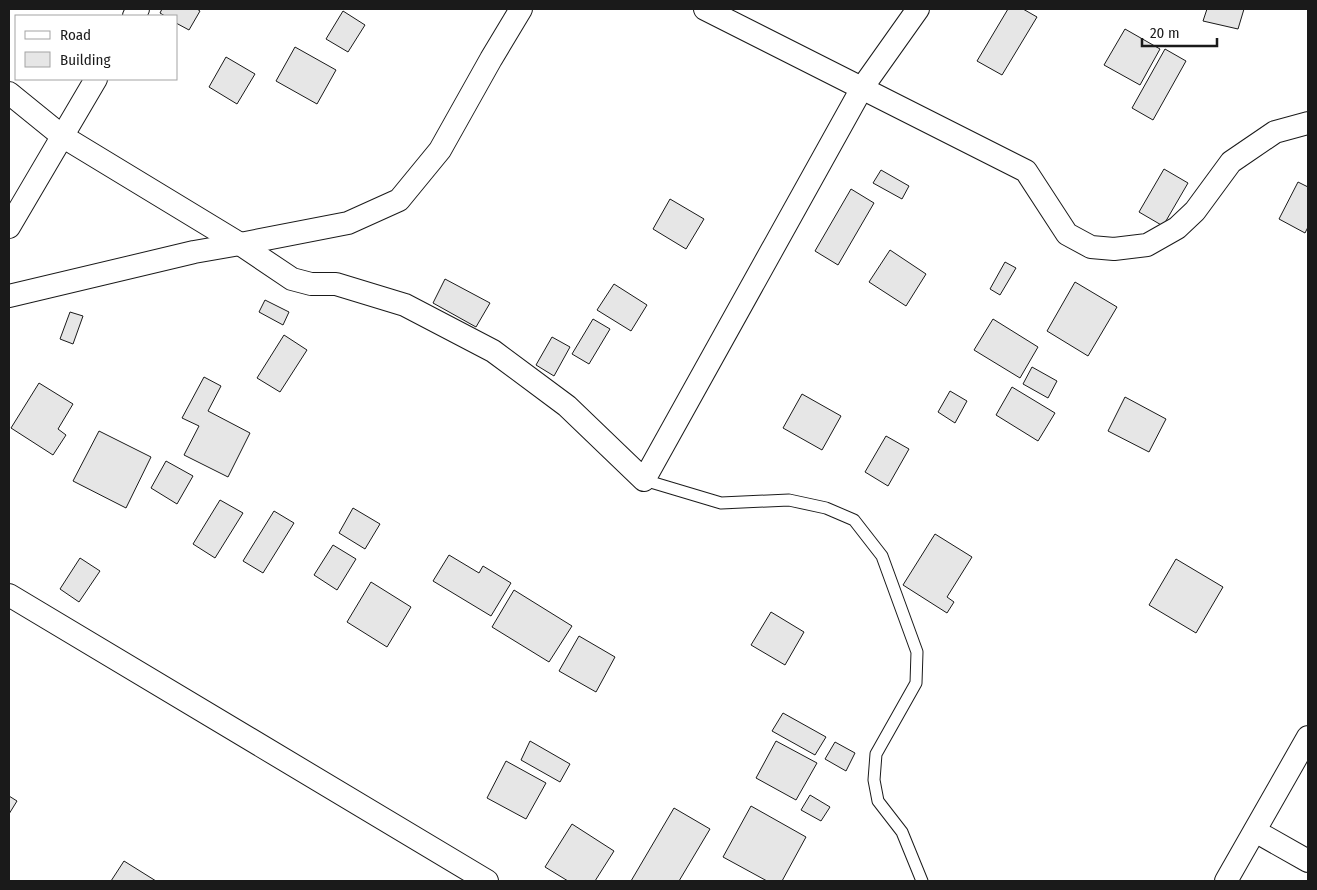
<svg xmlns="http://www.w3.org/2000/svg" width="1317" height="890" font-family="'Fira Sans Condensed',sans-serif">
<rect width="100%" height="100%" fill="#fff"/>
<g fill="#e6e6e6" stroke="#1a1a1a">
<polygon points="162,9 197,9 200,11 189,30 176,23 176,16 165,16 160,13"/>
<polygon points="1008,9 1023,9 1037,17 1002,75 977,61"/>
<polygon points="1207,9 1244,9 1238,29 1203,21"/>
<polygon points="343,11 365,25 348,52 326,39"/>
<polygon points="1125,29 1160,49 1140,85 1104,65"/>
<polygon points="295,47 336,70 317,104 276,81"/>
<polygon points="1165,49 1186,61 1153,120 1132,108"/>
<polygon points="226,57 255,74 237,104 209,87"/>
<polygon points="1164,169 1188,183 1163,226 1139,212"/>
<polygon points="881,170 909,186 902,199 873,183"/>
<polygon points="1298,182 1308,187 1308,227 1305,233 1279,219"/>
<polygon points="851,189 874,203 838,265 815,251"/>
<polygon points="670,199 704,219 686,249 653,229"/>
<polygon points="890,250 926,274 906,306 869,282"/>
<polygon points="1005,262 1016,268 1000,295 990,289"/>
<polygon points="445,279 490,303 476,327 433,303"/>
<polygon points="1075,282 1117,307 1088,356 1047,331"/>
<polygon points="614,284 647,305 631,331 597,310"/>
<polygon points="265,300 289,312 283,325 259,312"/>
<polygon points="70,312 83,316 73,344 60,339"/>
<polygon points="593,319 610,329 589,364 572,354"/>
<polygon points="993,319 1038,347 1020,378 974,350"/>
<polygon points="284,335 307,350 280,392 257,378"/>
<polygon points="552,337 570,347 554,376 536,365"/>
<polygon points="1032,367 1057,381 1048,398 1023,384"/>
<polygon points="204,377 221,386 208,411 250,433 228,477 184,455 199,426 182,418"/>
<polygon points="39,383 73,404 58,429 66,435 53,455 11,428"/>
<polygon points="1012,387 1055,413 1038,441 996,415"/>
<polygon points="950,391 967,401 955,423 938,412"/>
<polygon points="802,394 841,416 822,450 783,428"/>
<polygon points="1125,397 1166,419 1149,452 1108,431"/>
<polygon points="99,431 151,457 126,508 73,481"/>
<polygon points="886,436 909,449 888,486 865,472"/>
<polygon points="166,461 193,476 177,504 151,488"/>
<polygon points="220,500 243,513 215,558 193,544"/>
<polygon points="353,508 380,524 365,549 339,533"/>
<polygon points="274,511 294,523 263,573 243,561"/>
<polygon points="935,534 972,557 947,597 954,602 947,613 903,585"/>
<polygon points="333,545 356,559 337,590 314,575"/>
<polygon points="449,555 479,573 483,566 511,583 491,616 433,581"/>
<polygon points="80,558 100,571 79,602 60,589"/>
<polygon points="1176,559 1223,587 1196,633 1149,605"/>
<polygon points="371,582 411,607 387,647 347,622"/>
<polygon points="514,590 572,626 549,662 492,627"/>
<polygon points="771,612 804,632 785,665 751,645"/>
<polygon points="579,636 615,657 596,692 559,671"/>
<polygon points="783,713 826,737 815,755 772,731"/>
<polygon points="530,741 570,764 560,782 521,760"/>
<polygon points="776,741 817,763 796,800 756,778"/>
<polygon points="835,742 855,753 846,771 825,759"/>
<polygon points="506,761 546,783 526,819 487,798"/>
<polygon points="810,795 830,807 821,821 801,810"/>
<polygon points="9,796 17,801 9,814"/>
<polygon points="751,806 806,837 782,881 767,881 723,857"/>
<polygon points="674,808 710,829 679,881 631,881"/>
<polygon points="572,824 614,851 595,881 568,881 545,867"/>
<polygon points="124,861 156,881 111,881"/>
</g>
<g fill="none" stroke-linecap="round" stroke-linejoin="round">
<g stroke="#1a1a1a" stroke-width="13">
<polyline id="service" points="644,480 721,503 789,500 826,508 854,520 882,556 917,652 916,683 876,754 874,780 878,801 902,832 922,881"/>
</g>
<g stroke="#1a1a1a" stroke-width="24">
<g id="minor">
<polyline points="705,9 1026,171 1067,234 1091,247 1114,249 1147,245 1177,228 1195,211 1231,162 1275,132 1308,123"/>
<polyline points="134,16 138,9"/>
<polyline points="9,93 62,136 240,244 292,279 311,284 336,284 405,305 493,351 567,406 644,480 862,88 918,9"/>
<polyline points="9,227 96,79"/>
<polyline points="9,296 194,252 240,244 348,223 399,200 440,150 491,59 521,9"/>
<polyline points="9,595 487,881"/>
<polyline points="1255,831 1308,861"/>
<polyline points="1226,881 1308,737"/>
</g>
</g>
<use href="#service" stroke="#fff" stroke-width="11"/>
<use href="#minor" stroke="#fff" stroke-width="22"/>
</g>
<rect width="1317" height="890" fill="none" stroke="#1a1a1a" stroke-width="20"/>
<rect x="15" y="15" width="162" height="65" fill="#ffffff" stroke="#a3a3a3"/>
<rect x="25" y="31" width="25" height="8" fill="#ffffff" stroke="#a3a3a3"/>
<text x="60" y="40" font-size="15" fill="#1a1a1a">Road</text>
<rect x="25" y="52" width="25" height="15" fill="#e6e6e6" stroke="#a3a3a3"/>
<text x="60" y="65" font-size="15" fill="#1a1a1a">Building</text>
<path d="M1142 38v8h75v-8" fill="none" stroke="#1a1a1a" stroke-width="2.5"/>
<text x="1150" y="38" font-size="15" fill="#1a1a1a" stroke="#ffffff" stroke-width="4" paint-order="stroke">20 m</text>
</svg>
